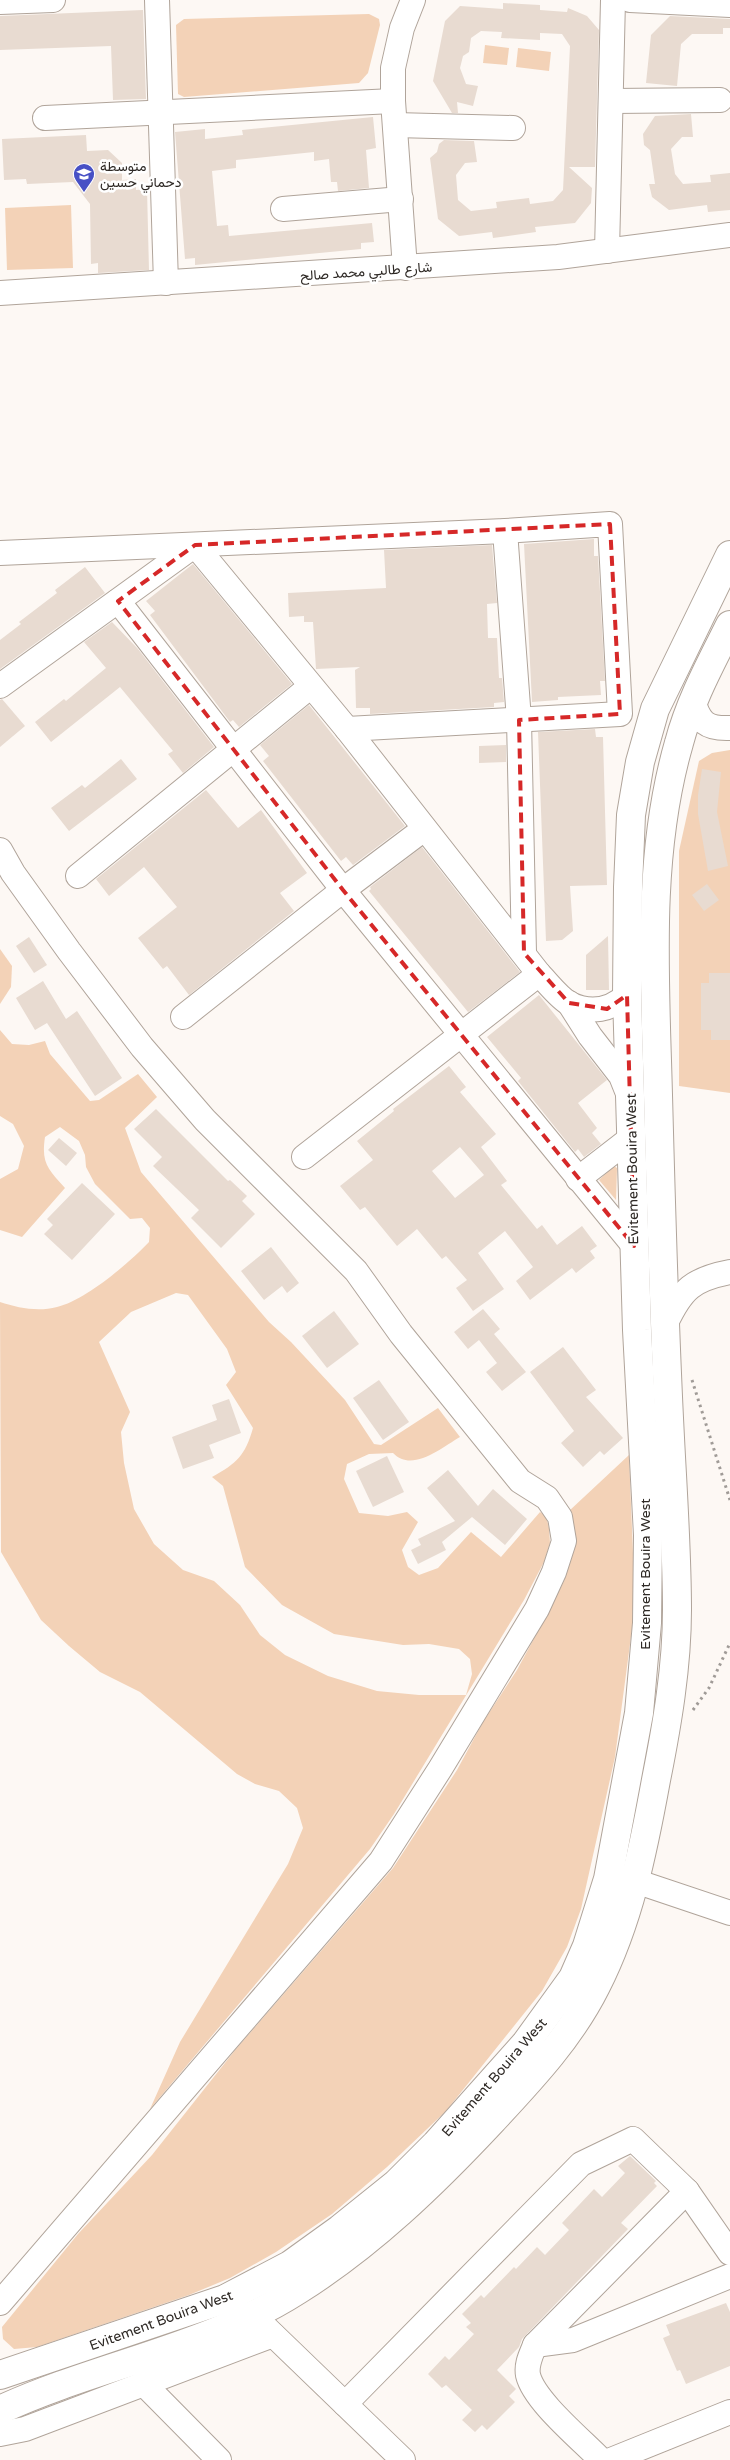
<svg xmlns="http://www.w3.org/2000/svg" width="730" height="2460" font-family="'Varela Round',Vazirmatn,sans-serif">
<rect width="100%" height="100%" fill="#fdf8f4"/>
<g fill="#f3d2b7" fill-rule="evenodd">
<polygon points="369,14 379,19 380,25 368,73 359,83 184,97 178,94 176,25 184,19"/>
<polygon points="485,45 509,48 507,65 483,63"/>
<polygon points="518,48 551,52 549,71 516,67"/>
<polygon points="71,205 73,268 7,270 5,208"/>
<polygon points="730,750 730,1093 679,1086 679,851 699,761 712,753"/>
<polygon points="0,949 12,966 11,987 0,1004"/>
<path d="M 0,1030 L 12,1044 L 29,1045 L 45,1041 L 50,1054 L 90,1101 L 99,1100 L 138,1074 L 157,1097 L 125,1128 L 141,1172 L 269,1322 L 291,1342 L 345,1400 L 374,1444 L 381,1445 L 438,1408 L 460,1437 C 441,1448 412,1473 393,1453 L 369,1454 L 347,1464 L 344,1479 L 359,1513 L 388,1516 L 407,1512 L 418,1522 L 402,1550 L 408,1567 L 419,1575 L 438,1568 L 471,1532 L 501,1557 L 540,1512 L 546,1516 L 549,1528 L 550,1543 L 544,1562 L 524,1600 L 394,1814 L 370,1849 L 150,2109 L 180,2042 L 288,1864 L 303,1828 L 297,1808 L 279,1791 L 255,1784 L 237,1774 L 140,1692 L 100,1672 L 69,1646 L 41,1620 L 1,1552 L 0,1302 C 18,1308 38,1312 57,1307 C 86,1300 129,1263 149,1242 L 150,1228 L 142,1218 L 130,1219 L 95,1184 L 86,1167 L 85,1155 L 79,1141 L 60,1127 L 45,1137 C 41,1163 48,1169 65,1188 L 22,1237 L 0,1230 L 0,1179 L 18,1169 L 24,1146 L 13,1124 L 0,1116 ZM 176,1293 L 188,1295 L 227,1349 L 236,1372 L 226,1385 L 253,1428 C 245,1456 237,1463 212,1477 L 223,1486 L 245,1567 L 282,1605 L 334,1634 L 403,1645 L 429,1644 L 459,1649 L 470,1659 L 472,1674 L 466,1695 L 419,1695 L 377,1691 L 328,1676 L 285,1655 L 260,1635 L 240,1605 L 214,1581 L 183,1570 L 154,1544 L 134,1509 L 124,1463 L 121,1432 L 130,1412 L 99,1342 L 131,1312 Z"/>
<polygon points="614,1166 617,1168 616,1200 599,1180"/>
<polygon points="629,1455 634,1578 632,1629 615,1757 581,1909 567,1947 542,1991 446,2111 387,2167 332,2214 276,2252 230,2278 189,2295 37,2347 14,2349 3,2339 2,2327 78,2234 152,2155 236,2049 393,1868 457,1770 483,1722 517,1670 543,1622 564,1581 574,1549 572,1515 569,1511"/>
</g>
<g fill="#e8dbd1" fill-rule="evenodd">
<polygon points="503,3 540,5 540,10 567,12 568,8 587,16 599,30 595,167 569,167 592,188 591,203 575,223 535,227 536,232 493,238 492,232 459,236 438,219 430,158 437,152 439,144 444,140 474,141 477,162 465,163 456,175 458,200 471,211 497,208 496,202 529,198 530,204 553,201 563,190 570,46 562,34 540,33 540,40 501,38 502,32 481,31 471,38 469,52 463,56 460,68 466,84 478,86 473,106 457,102 458,113 452,113 433,81 445,21 460,6 503,9"/>
<polygon points="143,10 146,99 113,100 111,46 0,50 0,16"/>
<polygon points="670,16 730,19 730,28 723,28 723,34 692,34 681,44 677,86 646,83 651,35"/>
<polygon points="691,114 693,137 682,137 671,149 675,174 683,184 711,182 710,175 730,173 730,210 708,212 707,205 669,210 652,197 649,184 655,184 650,150 644,145 643,134 655,116"/>
<polygon points="373,117 376,148 366,150 369,188 338,191 337,182 331,182 329,159 314,161 314,152 236,160 236,168 212,171 217,226 228,225 229,236 372,223 374,242 361,243 361,249 195,265 195,258 185,259 175,132 205,129 205,139 243,135 242,130"/>
<polygon points="86,135 87,151 108,150 122,163 122,180 136,179 136,190 147,189 149,270 98,273 98,263 91,264 90,204 73,182 27,184 26,179 4,180 2,139"/>
<polygon points="594,539 594,556 598,556 605,681 600,681 601,695 558,697 558,700 532,702 524,544"/>
<polygon points="492,545 497,603 487,604 488,638 497,638 499,678 502,678 504,702 494,703 494,707 370,714 370,708 356,708 355,670 360,667 316,669 313,622 304,622 304,616 289,617 288,593 386,588 384,550"/>
<polygon points="193,564 292,684 239,727 233,720 230,722 150,615 155,611 146,601"/>
<polygon points="85,567 105,593 0,669 0,640 21,624 19,622 57,593 55,590"/>
<polygon points="112,622 138,649 214,747 183,773 168,754 173,751 120,687 51,742 35,722 64,699 66,701 106,668 84,642"/>
<polygon points="2,699 25,726 0,747 0,700"/>
<polygon points="309,705 405,826 353,865 346,857 341,861 263,761 269,756 260,745"/>
<polygon points="595,729 596,737 603,737 607,885 570,886 573,931 562,940 546,941 538,732"/>
<polygon points="506,745 506,762 479,763 479,746"/>
<polygon points="121,759 137,779 69,831 51,808 82,785 85,788"/>
<polygon points="702,769 721,772 717,812 728,866 708,871 698,814 698,795"/>
<polygon points="206,790 238,828 261,810 307,873 280,893 294,911 189,995 167,966 163,969 138,938 177,907 144,867 109,896 96,879"/>
<polygon points="422,847 520,972 468,1012 369,891 371,889 370,887"/>
<polygon points="707,884 719,900 704,911 692,895"/>
<polygon points="608,936 609,990 586,990 586,955"/>
<polygon points="29,937 47,965 34,973 16,946"/>
<polygon points="709,973 730,973 730,1040 711,1040 711,1030 701,1030 701,983 709,983"/>
<polygon points="43,981 66,1019 77,1011 122,1078 95,1096 47,1023 35,1030 16,998"/>
<polygon points="539,995 607,1080 578,1103 597,1128 592,1133 601,1144 584,1157 578,1149 575,1152 518,1081 521,1078 487,1037"/>
<path d="M 449,1066 L 466,1087 L 460,1092 L 496,1134 L 481,1147 L 507,1181 L 501,1185 L 537,1229 L 542,1225 L 557,1245 L 582,1226 L 597,1246 L 590,1251 L 595,1258 L 576,1273 L 572,1268 L 530,1300 L 516,1281 L 533,1267 L 505,1231 L 478,1253 L 504,1289 L 473,1311 L 456,1288 L 467,1280 L 446,1256 L 442,1259 L 417,1229 L 397,1246 L 365,1207 L 360,1210 L 340,1186 L 373,1160 L 357,1141 L 394,1111 L 393,1109 ZM 460,1147 L 484,1175 L 455,1198 L 432,1171 Z"/>
<polygon points="156,1109 228,1181 230,1180 247,1196 242,1201 255,1214 221,1248 191,1218 199,1210 153,1166 162,1157 134,1129"/>
<polygon points="59,1138 77,1153 66,1166 48,1150"/>
<polygon points="82,1183 115,1214 72,1260 44,1234 53,1225 47,1219"/>
<polygon points="271,1247 299,1283 287,1293 282,1286 264,1300 241,1271"/>
<polygon points="483,1309 500,1329 494,1334 526,1372 502,1391 486,1372 497,1363 479,1340 468,1349 454,1332"/>
<polygon points="334,1311 359,1344 327,1368 302,1336"/>
<polygon points="563,1347 596,1390 586,1397 623,1438 604,1455 600,1451 583,1467 561,1443 574,1431 530,1372"/>
<polygon points="379,1380 409,1422 383,1440 353,1398"/>
<polygon points="229,1399 241,1433 209,1445 214,1458 183,1469 172,1437 217,1420 212,1405"/>
<polygon points="387,1456 404,1492 373,1507 356,1471"/>
<polygon points="448,1470 478,1506 493,1489 527,1519 505,1545 472,1517 442,1542 446,1550 418,1564 411,1550 421,1545 418,1539 455,1521 427,1488"/>
<polygon points="630,2156 656,2181 654,2183 657,2186 621,2223 628,2229 522,2339 519,2347 497,2370 516,2389 509,2396 515,2402 487,2430 482,2425 475,2432 462,2420 472,2410 446,2385 442,2388 428,2374 445,2356 449,2360 474,2334 466,2327 471,2323 462,2314 481,2295 484,2298 514,2267 516,2269 537,2247 545,2255 569,2230 562,2223 594,2189 602,2197 625,2173 618,2166"/>
<polygon points="726,2303 730,2312 730,2366 686,2384 680,2370 677,2371 663,2338 670,2335 666,2325"/>
</g>
<g fill="none" stroke-linecap="round" stroke-linejoin="round">
<g stroke="#b0a49a" stroke-width="26">
<g id="minor">
<polyline points="157,0 166,283"/>
<polyline points="630,0 730,5"/>
<polyline points="0,2 53,0"/>
<polyline points="612,101 720,100"/>
<polyline points="45,118 393,101"/>
<polyline points="395,125 513,128"/>
<polyline points="283,209 401,199"/>
<polyline points="607,251 613,0"/>
<polyline points="405,268 393,101 393,68 402,28 413,0"/>
<polyline points="0,293 558,257 730,235"/>
<polyline points="505,531 519,720 524,953"/>
<polyline points="0,553 505,531 610,524 620,714 347,729"/>
<polyline points="118,601 343,890 634,1246"/>
<polyline points="0,686 195,545 347,729 539,974 304,1157"/>
<path d="M 693,700 C 699,722 706,729 730,728"/>
<polyline points="0,850 13,873 69,951 142,1047 205,1120 356,1271 401,1334 520,1481 547,1498 560,1517 564,1541 554,1572 537,1609 440,1769 381,1861 0,2303"/>
<polyline points="78,876 311,686"/>
<path d="M 539,974 C 548,983 559,998 570,1004 C 591,1014 611,1010 627,995"/>
<polyline points="569,1003 590,1036 621,1076 629,1096"/>
<polyline points="183,1017 343,890 424,829"/>
<polyline points="578,1179 631,1138"/>
<path d="M 666,1323 C 682,1289 693,1279 730,1272"/>
<polyline points="635,1881 730,1913"/>
<polyline points="262,2324 403,2460"/>
<polyline points="535,2345 573,2340 730,2276"/>
<polyline points="143,2383 219,2460"/>
<polyline points="345,2404 581,2164 633,2139 687,2191 730,2253"/>
<polyline points="0,2434 25,2429 273,2335"/>
<path d="M 601,2460 C 582,2440 534,2401 528,2375 C 526,2364 531,2355 535,2345 L 687,2191"/>
<polyline points="611,2460 730,2412"/>
</g>
</g>
<g stroke="#b0a49a" stroke-width="30">
<g id="highway">
<polyline points="0,2375 225,2299 290,2265 340,2229 396,2184 436,2144 526,2043 573,1978 587,1946 608,1879 639,1713 647,1623 648,1535 637,1330 627,995 628,887 631,815 640,762 655,709 730,555"/>
<path d="M 0,2410 C 97,2365 208,2348 298,2290 C 371,2244 433,2184 492,2121 C 531,2079 570,2038 596,1986 C 629,1921 643,1851 656,1780 C 667,1725 677,1667 677,1610 C 677,1553 673,1496 670,1438 C 664,1324 661,1209 658,1095 C 655,978 646,857 679,743 C 690,701 711,663 730,625"/>
</g>
</g>
<g stroke="#a09b97" stroke-width="3" stroke-dasharray="2.5 4" stroke-linecap="butt">
<polyline points="692,1380 730,1500"/>
<polyline points="693,1710 709,1688 730,1643"/>
</g>
<use href="#minor" stroke="#fff" stroke-width="24"/>
<use href="#highway" stroke="#fff" stroke-width="28"/>
</g>
<path fill="none" stroke="#d62828" stroke-width="4" stroke-dasharray="10 6" stroke-linejoin="round" d="M 610,524 L 620,714 L 519,720 L 524,953 L 569,1003 L 607,1009 L 627,995 L 634,1246 L 343,890 L 118,601 L 195,545 Z"/>
<defs>
<g id="university-pin" transform="scale(1.125)"><path d="M0 17L-7.5 6A9.5 9.5 0 1 1 7.5 6Z" fill="#4750c5" stroke="#fff"/><path d="M0-5L7-2L0 1L-7-2ZM-4 1L0 2.5L4 1V4Q0 6-4 4Z" fill="#fff"/></g>
</defs>
<g fill-rule="evenodd">
<use href="#university-pin" x="84" y="174"/>
</g>
<g text-anchor="middle" stroke-width="5" stroke-linejoin="round" paint-order="stroke">
<g font-size="14" fill="#2e2925" stroke="#fff" text-anchor="start">
<text x="100" y="171">متوسطة<tspan x="100" dy="16">دحماني حسين</tspan></text>
</g>
<g font-size="14" fill="#2e2925" stroke="#fff">
<text transform="translate(366 271) rotate(-4)" y="5">شارع طالبي محمد صالح</text>
<text transform="translate(632 1169) rotate(-91)" y="5">Evitement Bouira West</text>
<text transform="translate(645 1574) rotate(-90)" y="5">Evitement Bouira West</text>
<text transform="translate(494 2077) rotate(-49)" y="5">Evitement Bouira West</text>
<text transform="translate(161 2320) rotate(-20)" y="5">Evitement Bouira West</text>
</g>
</g>
</svg>
